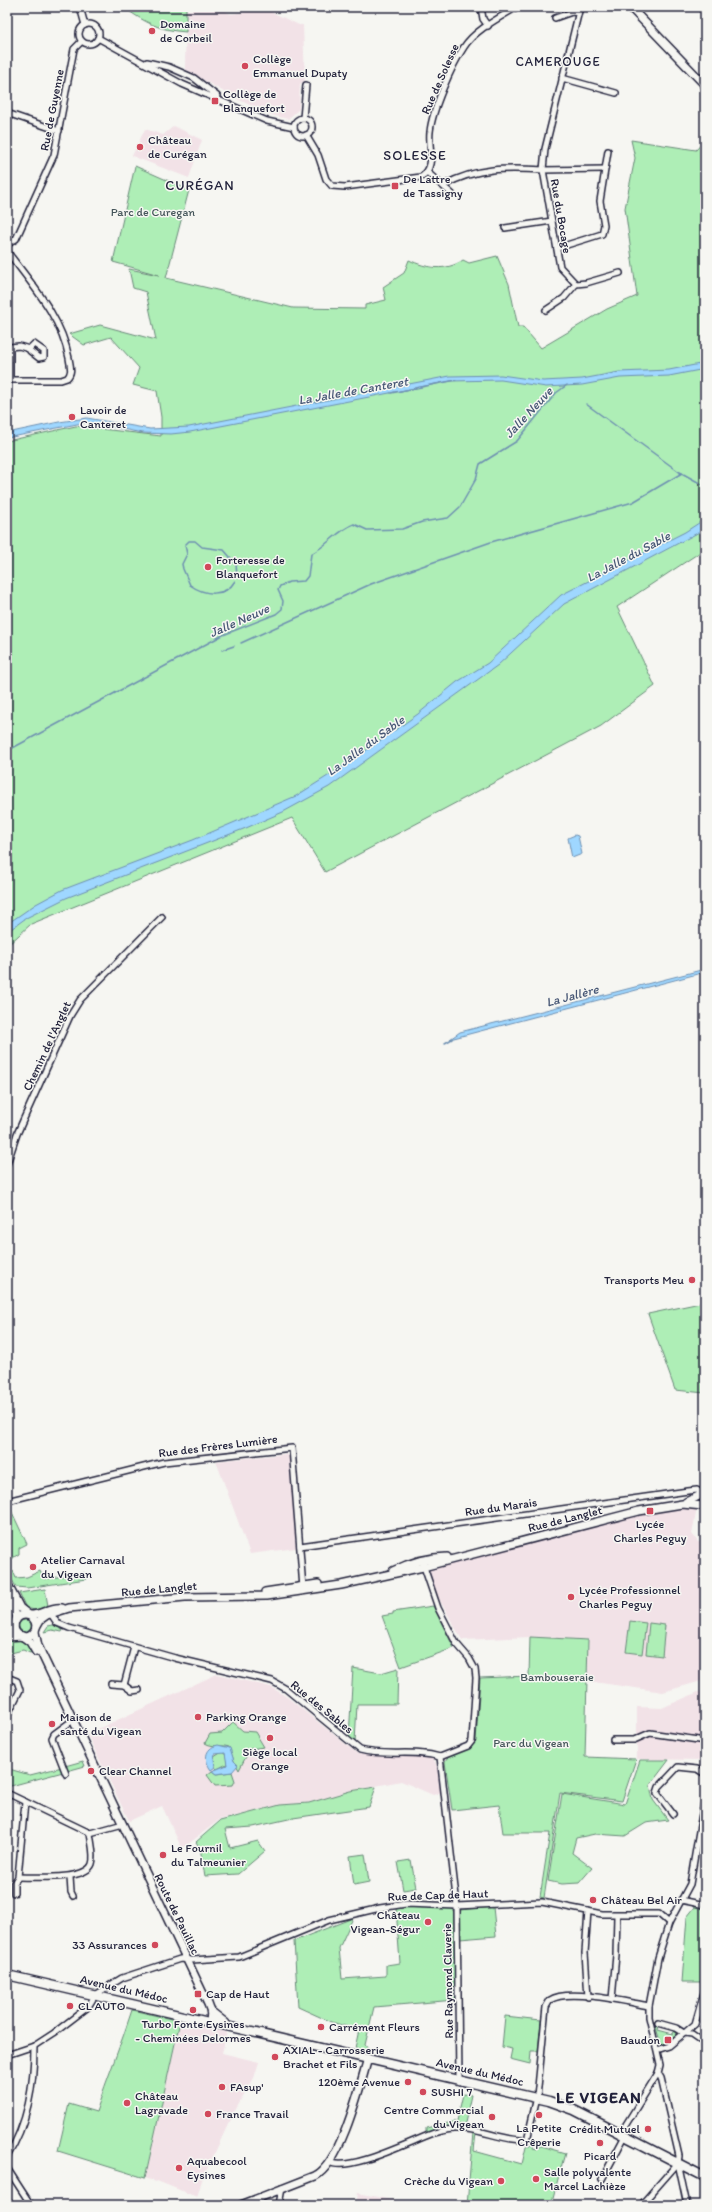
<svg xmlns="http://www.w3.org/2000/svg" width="712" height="2212" font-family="Itim,sans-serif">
<rect width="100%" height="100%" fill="#f6f6f2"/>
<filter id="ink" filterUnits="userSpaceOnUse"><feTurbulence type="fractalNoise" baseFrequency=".025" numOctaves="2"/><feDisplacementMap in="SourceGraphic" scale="8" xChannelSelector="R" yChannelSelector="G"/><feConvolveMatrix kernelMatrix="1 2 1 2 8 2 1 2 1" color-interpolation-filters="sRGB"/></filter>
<g filter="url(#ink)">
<g fill="#f2e2e7">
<polygon points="221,9 231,14 265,9 299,25 303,25 305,80 300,84 299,109 288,119 268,114 229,95 185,69 186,10"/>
<polygon points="174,126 202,140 189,178 132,156 145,129 163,135"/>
<polygon points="285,1454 290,1457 296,1548 250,1554 216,1461"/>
<polygon points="692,1507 697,1508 692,1534 698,1542 705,1542 705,1680 663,1692 587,1681 588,1640 530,1637 462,1640 439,1599 429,1572 432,1567 637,1516"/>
<polygon points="217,1674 271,1687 287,1697 358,1754 433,1758 438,1768 442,1792 433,1795 401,1781 350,1791 309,1803 280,1805 219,1820 182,1849 162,1806 129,1821 87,1734"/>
<polygon points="705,1689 705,1760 637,1759 637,1707 662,1708"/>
<polygon points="180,2021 227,2032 222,2053 259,2062 254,2078 232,2116 202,2180 197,2197 157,2181 156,2182 145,2178"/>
<polygon points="358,2193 407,2203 408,2205 356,2205"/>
</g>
<g fill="#aeeeb6" stroke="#688878">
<path d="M 123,7 L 186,7 L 186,32 C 158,30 146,23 123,7 Z"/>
<path d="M 631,140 L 696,150 L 705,140 L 705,549 L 617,607 L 655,686 L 601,726 L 325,872 L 292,818 L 31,924 L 7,946 L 7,441 L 76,426 L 161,436 L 161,417 L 157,391 L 133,385 L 139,368 L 111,337 L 84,345 L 69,334 L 100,325 L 156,340 L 146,292 L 133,288 L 129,269 L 159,275 L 113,262 L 135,166 L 189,190 L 166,278 L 293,308 L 365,309 L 365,305 L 386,300 L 383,287 L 404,273 L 409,260 C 426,268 446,272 463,260 L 469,263 L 497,256 L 509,284 L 518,327 L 523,327 L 541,348 L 607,309 L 637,296 L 625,208 L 635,158 Z"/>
<polygon points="705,1302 705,1393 675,1390 648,1314"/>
<polygon points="7,1506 9,1506 27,1544 19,1548 19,1554 14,1557 10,1562 11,1564 7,1560"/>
<polygon points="13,1571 16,1578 27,1577 40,1571 44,1579 85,1573 86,1579 27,1588 16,1587 9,1574"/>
<polygon points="45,1589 48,1606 35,1610 26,1608 19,1593"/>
<polygon points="433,1606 454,1648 401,1667 382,1616 393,1614 393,1612"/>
<circle cx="25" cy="1626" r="6"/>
<polygon points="630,1621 646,1623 642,1654 626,1652"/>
<polygon points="649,1623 665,1625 662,1656 646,1654"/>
<polygon points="53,1625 63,1630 62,1632 52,1630 44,1632 48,1626"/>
<polygon points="530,1637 588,1640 585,1757 636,1759 622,1801 560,1793 544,1898 540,1897 550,1833 503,1833 499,1805 452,1810 445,1762 450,1755 468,1749 476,1742 480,1678 529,1676"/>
<polygon points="19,1639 27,1642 34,1651 30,1653 23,1650 7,1654 7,1640"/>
<polygon points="353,1668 381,1673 398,1668 397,1704 357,1704 355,1743 349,1737"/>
<path d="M 233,1722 L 243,1731 L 255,1732 L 264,1747 L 250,1749 L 239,1770 L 234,1761 L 229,1747 C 220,1744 213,1748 205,1743 L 210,1734 L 222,1733 Z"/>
<polygon points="222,1752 226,1755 227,1764 217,1769 215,1767 214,1757"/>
<polygon points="7,1758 12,1759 9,1769 30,1775 62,1767 63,1772 7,1787"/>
<polygon points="640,1760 669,1760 650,1785 653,1800 668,1820 646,1823 625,1836 595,1834 576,1838 572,1853 592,1868 579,1883 562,1884 548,1881 562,1794 625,1804"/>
<polygon points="83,1761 85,1766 67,1771 65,1766"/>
<polygon points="212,1771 216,1774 232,1772 235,1781 233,1785 215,1786 207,1775"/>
<polygon points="376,1787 369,1807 293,1818 253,1827 225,1829 230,1848 258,1841 265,1851 238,1874 205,1876 200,1848 196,1842 220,1821 280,1805 309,1803 350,1791"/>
<polygon points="365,1854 369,1882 354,1885 350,1856"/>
<polygon points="411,1860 416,1888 403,1890 398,1862"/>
<polygon points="412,1907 451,1908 454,1912 455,2000 374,2007 365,2045 371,2053 355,2048 359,2030 331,2022 298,2007 294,1941 353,1918 339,1948 342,1979 386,1976 386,1965 400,1963 396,1908"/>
<polygon points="493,1907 496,1936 460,1939 460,1910"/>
<polygon points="695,1907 705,1909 705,1982 682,1982 687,1917"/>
<path d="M 132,2010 L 180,2021 L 145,2178 L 58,2151 L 69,2104 L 96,2112 C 107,2078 121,2045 132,2010 Z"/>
<polygon points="505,2016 541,2020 538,2051 531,2051 530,2064 510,2059 512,2049 502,2047"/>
<polygon points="655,2025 659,2026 658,2030 673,2034 675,2030 677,2034 666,2044 661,2044"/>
<polygon points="463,2094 471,2095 465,2123 426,2133 426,2128 457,2121"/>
<polygon points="473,2132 476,2133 474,2151 522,2164 526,2147 531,2144 534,2144 533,2147 536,2148 537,2145 565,2153 551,2205 467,2205"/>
</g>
<g fill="#9fd7ff" stroke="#6d8fb1">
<polygon points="705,363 705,369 669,376 620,378 582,385 546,387 501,380 451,381 190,432 171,434 142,433 93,423 82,423 7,438 7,433 59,422 87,418 150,429 189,427 450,376 501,375 543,381 582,379 619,372 669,370"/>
<polygon points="705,519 705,529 564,604 498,665 329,787 283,812 246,828 66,898 26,918 7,932 7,924 36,904 62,890 193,840 296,796 347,764 418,714 457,682 488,663 561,595 685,532"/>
<polygon points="575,835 578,836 582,854 572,858 568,838"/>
<polygon points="705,969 705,972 450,1039 460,1032"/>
<path d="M 218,1745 L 230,1748 L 234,1761 L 238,1765 L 232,1772 L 216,1774 L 212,1771 L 227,1765 L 225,1753 L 215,1754 L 214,1759 L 215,1767 L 211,1770 C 204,1761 204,1748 218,1745 Z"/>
</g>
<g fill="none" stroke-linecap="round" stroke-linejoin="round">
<g stroke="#6d8fb1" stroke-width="1.5">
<polyline points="391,393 456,380"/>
<polyline points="586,404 678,471 705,486"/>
<path d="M 235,581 C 225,598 204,595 190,585 L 183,569 L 182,564 L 187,554 L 185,545 L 189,541 L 195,541 L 202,547 L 224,550 L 236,564 L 237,576"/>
<polyline points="241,643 371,584 491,542 633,502 682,473"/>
<polyline points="222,650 234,646"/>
<path d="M 7,751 L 223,635 L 276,614 L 282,609 L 283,601 L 278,590 L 280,586 L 289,582 L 304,581 L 308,576 L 311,554 C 327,546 338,530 354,524 L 367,530 L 402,529 L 422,522 L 448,518 L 460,507 L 476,479 L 480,464 L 517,441 L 556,393 L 567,385"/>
<polyline points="445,1043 452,1039"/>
</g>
<g stroke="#22223b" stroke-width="8">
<g id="minor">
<polyline points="80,7 85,25"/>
<polyline points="481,7 483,19 488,26"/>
<polyline points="700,7 705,12"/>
<polyline points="555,18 572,12 578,13"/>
<circle cx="89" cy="34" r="10"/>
<polyline points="98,38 182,84 267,121 294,127"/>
<polyline points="147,62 169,67 194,78 217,96"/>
<polyline points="562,78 616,93"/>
<polyline points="7,113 59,131"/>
<polyline points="303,118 306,85"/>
<circle cx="303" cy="127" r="9"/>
<path d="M 306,135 L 318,155 L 326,179 L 332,186 L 345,187 L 421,177 C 437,167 428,147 430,132 C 432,110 452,65 464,47 C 475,30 499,18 517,7"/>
<polyline points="427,172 452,194"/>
<path d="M 444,185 C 478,167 506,168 543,170 L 545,149 L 580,7"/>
<polyline points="505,228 552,221"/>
<polyline points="7,245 16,239 54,155 74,49 82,41"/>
<polyline points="557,248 602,234 604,225 600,201 608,151"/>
<path d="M 7,251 C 32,285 61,316 69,358 C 70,366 73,372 67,378 L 61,380 L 7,380"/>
<polyline points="576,284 586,283 620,273"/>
<polyline points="546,310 564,298 576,284 560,267 543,170 605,169"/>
<polyline points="10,380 10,347 19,346 29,349 30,351 39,358 44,357 44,351 34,344 29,349"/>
<polyline points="7,1164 17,1134 70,1016 80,1000 162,917"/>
<polyline points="7,1501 164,1462 292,1448 303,1588"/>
<polyline points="300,1546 688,1491 697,1490 703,1494"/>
<polyline points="423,1564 438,1608 456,1643 469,1658 475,1669 476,1678 472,1741 468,1746 440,1757"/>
<path d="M 51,1614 L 57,1623 L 69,1628 L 175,1658 L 272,1681 L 286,1689 L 360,1750 C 386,1757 414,1749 440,1757"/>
<polyline points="7,1677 17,1681 20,1690 7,1716"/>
<polyline points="111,1684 124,1685 134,1647"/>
<polyline points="124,1685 132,1691 139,1690"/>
<polyline points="613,1740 634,1740 650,1733 705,1741"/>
<polyline points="440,1757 457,1906 459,2079"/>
<polyline points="66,1774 52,1738 54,1734 73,1720"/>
<polyline points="7,1793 90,1833 123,1824"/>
<polyline points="673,1814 657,1793 659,1787 678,1767 697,1769 705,1774"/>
<path d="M 18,1877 C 33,1877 86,1881 92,1864 C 95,1856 91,1842 90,1833"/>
<polyline points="70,1877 71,1892 73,1896"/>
<polyline points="14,1893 14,1883 18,1877 25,1802"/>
<polyline points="681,1900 705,1905"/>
<polyline points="588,1997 585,1953 588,1911"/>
<polyline points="612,1999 616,1955 617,1915"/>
<polyline points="658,2023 676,2028 684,2033"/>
<polyline points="685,2033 692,2034 705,2043"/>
<polyline points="657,2050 669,2046 695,2024 705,1989"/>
<polyline points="7,2055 34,2046 54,2033 88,2007 96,1994 122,1978 180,1959 192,1960 239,1957 329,1920 380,1908 406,1904 457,1906 542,1902 602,1914 659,1914 669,1923"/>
<polyline points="658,2073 661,2078 679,2156 678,2163 687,2205"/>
<polyline points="620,2134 658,2073 660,2065 649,2017 649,2006 658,1958 669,1923 690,1884 705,1796"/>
<path d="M 7,2157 C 28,2123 34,2086 34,2046"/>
<path d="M 329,2162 C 349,2173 411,2141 434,2133 C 474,2120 492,2141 527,2140 L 537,2097 L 546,2007 L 550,2000 C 568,1988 627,2002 649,2006"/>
<polyline points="7,2168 31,2205"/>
<polyline points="602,2179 625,2136"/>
<polyline points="279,2205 282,2188"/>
<polyline points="641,2205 678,2163"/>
</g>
</g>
<g stroke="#22223b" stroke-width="10">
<g id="tertiary">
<polyline points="686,1502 703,1494"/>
<path d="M 393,1571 C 409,1563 429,1557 447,1557"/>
<polyline points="265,1592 318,1584"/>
<path d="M 29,1615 C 41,1616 50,1606 62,1608"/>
<polyline points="36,1627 40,1620 47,1615 69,1608 185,1597 267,1596 341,1585 423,1567 639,1511 682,1504 703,1506"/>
<polyline points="7,1635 14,1626"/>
<polyline points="7,1637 22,1636"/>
<path d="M 241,2205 L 315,2176 C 341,2163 360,2086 368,2058"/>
</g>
</g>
<g stroke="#22223b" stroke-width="10">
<g id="secondary">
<polyline points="630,7 705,85"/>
<polyline points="7,1583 20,1608 29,1615"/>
<polyline points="7,1594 16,1615 16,1620"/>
<circle cx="25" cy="1626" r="11"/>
<polyline points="35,1632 38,1646 208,2004 211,2012 210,2021"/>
<polyline points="22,1636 30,1642 36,1652"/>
</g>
</g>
<g stroke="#22223b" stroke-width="11">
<g id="primary">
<polyline points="7,1975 549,2101 574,2110 705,2177"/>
<polyline points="211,2012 225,2023"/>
</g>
</g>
<use href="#minor" stroke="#f6f6f2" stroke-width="5"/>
<use href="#tertiary" stroke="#f6f6f2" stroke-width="7"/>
<use href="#secondary" stroke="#f6f6f2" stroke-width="7"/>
<use href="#primary" stroke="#f6f6f2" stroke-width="8"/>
</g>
</g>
<g fill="#d1495b" stroke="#f6f6f2" stroke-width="1.5">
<circle cx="152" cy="31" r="4"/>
<circle cx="245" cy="66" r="4"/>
<rect x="211" y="97" width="8" height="8" rx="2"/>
<circle cx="140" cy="147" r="4"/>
<rect x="391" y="182" width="8" height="8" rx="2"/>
<circle cx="72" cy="417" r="4"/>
<circle cx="208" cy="567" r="4"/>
<circle cx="692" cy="1280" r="4"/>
<rect x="646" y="1507" width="8" height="8" rx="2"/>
<circle cx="33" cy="1567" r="4"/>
<circle cx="571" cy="1597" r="4"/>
<circle cx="198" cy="1717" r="4"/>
<circle cx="52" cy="1724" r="4"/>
<circle cx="270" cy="1738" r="4"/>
<circle cx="91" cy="1771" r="4"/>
<circle cx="163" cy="1855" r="4"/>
<circle cx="593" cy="1900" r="4"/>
<circle cx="428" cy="1922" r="4"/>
<circle cx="155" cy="1945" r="4"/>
<rect x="194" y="1990" width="8" height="8" rx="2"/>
<circle cx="70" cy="2006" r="4"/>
<circle cx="193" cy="2010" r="4"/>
<circle cx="321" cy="2027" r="4"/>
<rect x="664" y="2036" width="8" height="8" rx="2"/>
<circle cx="275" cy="2057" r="4"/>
<circle cx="408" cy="2082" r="4"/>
<circle cx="222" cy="2087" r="4"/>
<circle cx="423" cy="2092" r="4"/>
<circle cx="127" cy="2103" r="4"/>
<circle cx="208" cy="2114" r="4"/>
<circle cx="539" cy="2115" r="4"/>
<circle cx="492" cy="2117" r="4"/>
<circle cx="648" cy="2129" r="4"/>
<circle cx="600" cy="2143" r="4"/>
<circle cx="179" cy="2168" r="4"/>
<circle cx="536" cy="2179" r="4"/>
<circle cx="501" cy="2181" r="4"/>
</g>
<g text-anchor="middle" stroke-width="3" stroke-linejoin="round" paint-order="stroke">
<g font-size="12" fill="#22223b" stroke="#f6f6f2" text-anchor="start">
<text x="160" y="28">Domaine<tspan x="160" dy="14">de Corbeil</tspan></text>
<text x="253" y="63">Collège<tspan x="253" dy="14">Emmanuel Dupaty</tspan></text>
<text x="223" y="98">Collège de<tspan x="223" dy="14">Blanquefort</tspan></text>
<text x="148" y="144">Château<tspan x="148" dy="14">de Curégan</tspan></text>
<text x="403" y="183">De Lattre<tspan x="403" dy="14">de Tassigny</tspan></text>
<text x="80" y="414">Lavoir de<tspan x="80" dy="14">Canteret</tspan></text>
<text x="216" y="564">Forteresse de<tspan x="216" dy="14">Blanquefort</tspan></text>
<text x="684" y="1284" text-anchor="end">Transports Meu</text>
<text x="650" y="1528" text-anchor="middle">Lycée<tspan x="650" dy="14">Charles Peguy</tspan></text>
<text x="41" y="1564">Atelier Carnaval<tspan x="41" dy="14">du Vigean</tspan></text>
<text x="579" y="1594">Lycée Professionnel<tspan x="579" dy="14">Charles Peguy</tspan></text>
<text x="60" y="1721">Maison de<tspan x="60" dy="14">santé du Vigean</tspan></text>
<text x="206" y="1721">Parking Orange</text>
<text x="270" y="1756" text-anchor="middle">Siège local<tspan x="270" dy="14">Orange</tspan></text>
<text x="99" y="1775">Clear Channel</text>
<text x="171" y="1852">Le Fournil<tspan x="171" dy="14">du Talmeunier</tspan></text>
<text x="601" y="1904">Château Bel Air</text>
<text x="420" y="1919" text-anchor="end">Château<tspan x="420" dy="14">Vigean-Ségur</tspan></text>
<text x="147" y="1949" text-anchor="end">33 Assurances</text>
<text x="206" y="1998">Cap de Haut</text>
<text x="78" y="2010">CL AUTO</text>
<text x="193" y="2028" text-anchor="middle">Turbo Fonte Eysines<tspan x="193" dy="14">- Cheminées Delormes</tspan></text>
<text x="329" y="2031">Carrément Fleurs</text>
<text x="660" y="2044" text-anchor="end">Baudon</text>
<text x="283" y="2054">AXIAL - Carrosserie<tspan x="283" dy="14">Brachet et Fils</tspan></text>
<text x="400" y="2086" text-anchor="end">120ème Avenue</text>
<text x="230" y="2091">FAsup'</text>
<text x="431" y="2096">SUSHI 7</text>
<text x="135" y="2100">Château<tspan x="135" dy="14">Lagravade</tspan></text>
<text x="484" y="2114" text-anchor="end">Centre Commercial<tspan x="484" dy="14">du Vigean</tspan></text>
<text x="216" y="2118">France Travail</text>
<text x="539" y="2132" text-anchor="middle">La Petite<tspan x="539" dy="14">Crêperie</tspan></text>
<text x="640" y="2133" text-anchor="end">Crédit Mutuel</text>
<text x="600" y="2160" text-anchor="middle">Picard</text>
<text x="187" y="2165">Aquabecool<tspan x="187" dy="14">Eysines</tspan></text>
<text x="544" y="2176">Salle polyvalente<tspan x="544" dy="14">Marcel Lachièze</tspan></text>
<text x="493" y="2185" text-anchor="end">Crèche du Vigean</text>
</g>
<g font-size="12" fill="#22223b" stroke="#f6f6f2">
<text transform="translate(440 79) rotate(-66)" y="4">Rue de Solesse</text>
<text transform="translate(52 110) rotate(-79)" y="4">Rue de Guyenne</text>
<text transform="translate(561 216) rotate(80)" y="4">Rue du Bocage</text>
<text transform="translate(47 1046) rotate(-65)" y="4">Chemin de l'Anglet</text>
<text transform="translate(218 1446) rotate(-7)" y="4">Rue des Frères Lumière</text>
<text transform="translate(501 1507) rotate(-8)" y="4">Rue du Marais</text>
<text transform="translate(565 1519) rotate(-14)" y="4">Rue de Langlet</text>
<text transform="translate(159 1589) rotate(-5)" y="4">Rue de Langlet</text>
<text transform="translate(322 1707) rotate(39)" y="4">Rue des Sables</text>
<text transform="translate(438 1895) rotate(-2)" y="4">Rue de Cap de Haut</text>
<text transform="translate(177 1914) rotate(64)" y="4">Route de Pauillac</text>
<text transform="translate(448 1981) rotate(-91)" y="4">Rue Raymond Claverie</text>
<text transform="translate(124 1989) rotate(13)" y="4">Avenue du Médoc</text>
<text transform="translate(480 2072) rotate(13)" y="4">Avenue du Médoc</text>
</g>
<g font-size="12" fill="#45555a" stroke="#f6f6f2">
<text x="153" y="216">Parc de Curegan</text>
<text x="557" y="1681">Bambouseraie</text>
<text x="531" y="1747">Parc du Vigean</text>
</g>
<g font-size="13" letter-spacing="1" fill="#22223b" stroke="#f6f6f2">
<text x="558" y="66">CAMEROUGE</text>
</g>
<g font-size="13" font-style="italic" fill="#485876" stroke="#f6f6f2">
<text transform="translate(353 390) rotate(-10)" y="5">La Jalle de Canteret</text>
<text transform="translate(528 412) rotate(-47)" y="5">Jalle Neuve</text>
<text transform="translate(628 556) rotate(-28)" y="5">La Jalle du Sable</text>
<text transform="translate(239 620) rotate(-24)" y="5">Jalle Neuve</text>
<text transform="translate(365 745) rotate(-36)" y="5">La Jalle du Sable</text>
<text transform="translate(572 995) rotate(-15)" y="5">La Jallère</text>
</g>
<g font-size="14" letter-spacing="1" fill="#22223b" stroke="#f6f6f2">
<text x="415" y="160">SOLESSE</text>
<text x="200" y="190">CURÉGAN</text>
</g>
<g font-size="16" font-weight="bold" letter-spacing="1" fill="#22223b" stroke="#f6f6f2">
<text x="599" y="2103">LE VIGEAN</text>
</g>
</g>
<rect width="712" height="2212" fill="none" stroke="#f6f6f2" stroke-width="24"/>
<rect x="12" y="12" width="688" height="2188" fill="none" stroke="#22223b" stroke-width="1.5" filter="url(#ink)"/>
</svg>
